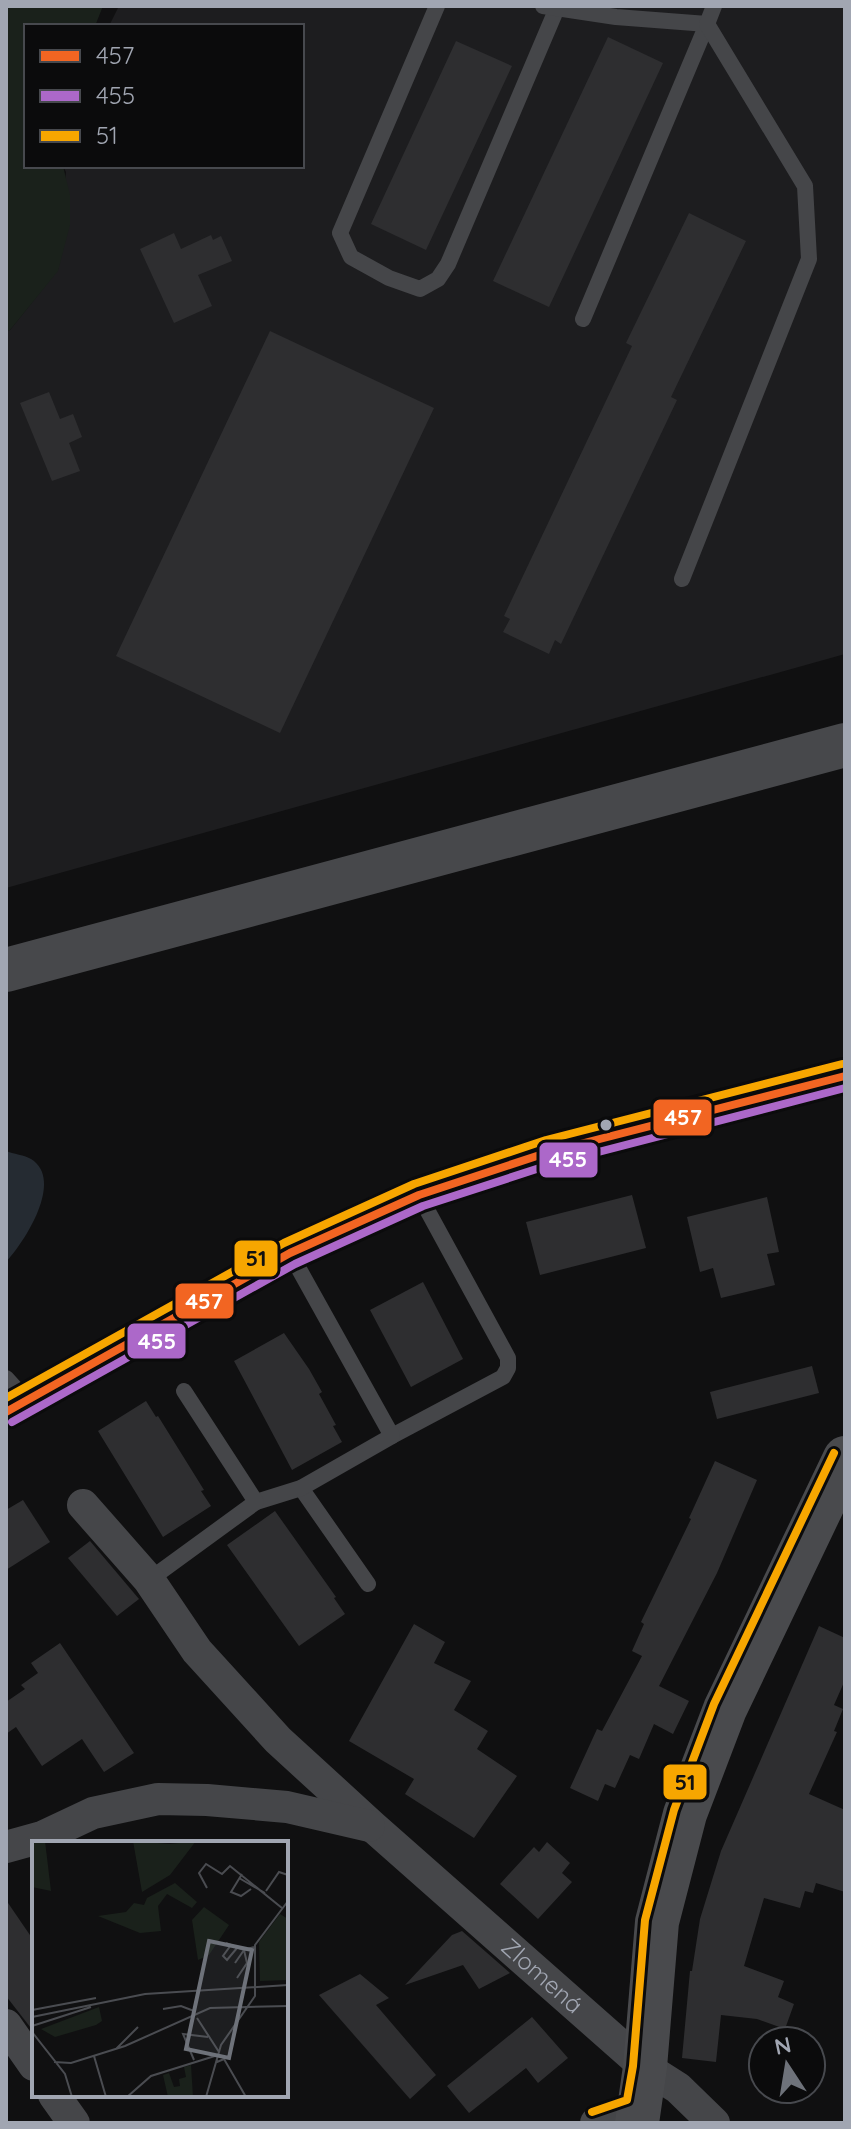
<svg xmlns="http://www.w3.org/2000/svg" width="851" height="2129" font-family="Quicksand,sans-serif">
<rect width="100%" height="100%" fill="#101011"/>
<polygon fill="#1d1d1f" points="119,6 845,6 845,654 6,888 6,332 10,330 58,270 66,172 63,166 302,166 302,26 109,26"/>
<polygon fill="#1a211b" points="6,6 103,6 95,26 26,26 26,166 63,166 70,195 70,225 58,271 10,330 6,332"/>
<path fill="#252b32" d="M 6,1151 C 13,1154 25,1155 31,1159 C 65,1180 24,1243 6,1262 Z"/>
<g fill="#2e2e30">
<polygon points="608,37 663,63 549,307 493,281"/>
<polygon points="456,41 512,66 426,250 371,224"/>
<polygon points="689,213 746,241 671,397 677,400 561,644 555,640 549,654 503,632 510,619 504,616 632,346 626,343"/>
<polygon points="174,233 181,249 211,235 213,240 221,236 232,261 198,275 212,306 174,323 140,249"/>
<polygon points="270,331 434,408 280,733 116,656"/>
<polygon points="49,392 60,419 73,414 82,437 69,443 80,471 52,481 20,403"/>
<polygon points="632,1195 646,1248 540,1275 526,1222"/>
<polygon points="767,1197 779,1252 767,1254 775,1285 721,1298 713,1268 700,1272 687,1217"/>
<polygon points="423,1282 463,1359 411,1387 370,1310"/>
<polygon points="284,1333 309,1369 322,1392 319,1394 336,1425 333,1426 342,1442 292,1470 234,1361"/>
<polygon points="812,1366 819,1393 717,1419 710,1392"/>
<polygon points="146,1401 156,1417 158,1416 204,1490 201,1491 211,1506 163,1537 98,1431"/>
<polygon points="715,1461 757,1480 717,1573 659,1686 689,1701 673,1734 654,1724 639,1759 630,1755 615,1788 605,1784 598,1801 570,1788 597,1729 602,1731 642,1656 632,1651 644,1624 641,1622 691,1519 689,1518"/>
<polygon points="23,1500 50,1542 6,1570 6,1510"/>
<polygon points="275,1511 336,1597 334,1598 345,1614 299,1646 227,1545"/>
<polygon points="90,1541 139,1599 117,1616 68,1558"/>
<polygon points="414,1624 445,1642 434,1663 471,1681 454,1710 488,1731 477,1749 517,1776 474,1838 405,1794 414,1779 349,1741"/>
<polygon points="819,1626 845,1638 845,1680 834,1705 843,1709 834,1731 837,1732 809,1794 845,1810 845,1892 816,1883 813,1893 805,1891 800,1908 764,1898 744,1966 784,1981 778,1997 794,2004 785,2029 757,2019 721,2015 716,2062 682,2058 690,1971 692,1971 700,1919 721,1851"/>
<polygon points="60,1643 134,1753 104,1772 82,1739 42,1766 16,1727 6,1734 6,1702 25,1689 21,1685 38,1673 31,1663"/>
<polygon points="547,1842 570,1863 562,1873 572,1882 538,1919 500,1884 534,1847 539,1852"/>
<polygon points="6,1900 34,1941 34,2032 6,1996"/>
<polygon points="462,1931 510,1973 479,1989 463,1965 405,1985 452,1935"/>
<polygon points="360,1974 389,1998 376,2005 436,2075 410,2099 319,1995"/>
<polygon points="532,2017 568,2058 538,2083 526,2068 469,2113 447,2086"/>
</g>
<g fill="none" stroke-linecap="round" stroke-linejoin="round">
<g stroke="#454649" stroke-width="16">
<polyline points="437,6 340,233 351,257 389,278 420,289 438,279 448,264 557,8"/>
<polyline points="543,6 616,17 707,24 583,319"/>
<polyline points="682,579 809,259 805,186 707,24 714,6"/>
<polyline points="6,1378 26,1400"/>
<polyline points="392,1436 503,1377 508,1368 508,1358 419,1195"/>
<polyline points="301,1488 368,1584"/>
<polyline points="256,1502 301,1488 392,1436 290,1253"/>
<polyline points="149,1580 256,1502 184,1391"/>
</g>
<g stroke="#454649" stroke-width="32">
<polyline points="6,1412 290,1253 419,1195 482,1173 549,1152 845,1076"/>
<path id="s1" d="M 83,1505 L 149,1580 L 197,1651 L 278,1740 L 372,1826 L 645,2067 L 678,2088 L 714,2123"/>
<polyline points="6,1847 42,1837 93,1813 158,1799 207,1800 287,1807 369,1826"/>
<polyline points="6,2025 34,2065"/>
<polyline points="54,2095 74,2123"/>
<polyline points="596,2123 638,2109"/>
</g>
<polyline stroke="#494a4d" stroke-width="44" points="637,2123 645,2067 657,1922 685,1814 725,1709 845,1458"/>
<polyline stroke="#47484b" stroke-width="44" points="6,970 845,745"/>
<g stroke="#0b0b0c" stroke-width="14">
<polyline id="bus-1" points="6,1412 290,1253 419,1195 549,1152 845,1076"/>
</g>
<g stroke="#0b0b0c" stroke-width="14">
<polyline id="bus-2" points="12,1422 295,1264 423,1206 552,1164 845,1088"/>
</g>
<g stroke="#0b0b0c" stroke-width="14">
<g id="bus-3">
<polyline points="6,1398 284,1243 414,1184 546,1140 842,1064"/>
<polyline points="592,2112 627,2100 633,2066 645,1920 674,1810 714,1704 834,1453"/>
</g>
</g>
<use href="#bus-1" stroke="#f26522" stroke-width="8"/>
<use href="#bus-2" stroke="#ac68c9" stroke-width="8"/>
<use href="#bus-3" stroke="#f7a600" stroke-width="8"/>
</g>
<circle fill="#a1a6b2" stroke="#0b0b0c" stroke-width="3" cx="606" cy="1125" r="7"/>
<g text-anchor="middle" stroke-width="8" stroke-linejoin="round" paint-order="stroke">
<g font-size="24" fill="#a1a6b2" stroke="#0b0b0c">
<text dy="8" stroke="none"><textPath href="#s1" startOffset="660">Zlomená</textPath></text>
</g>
</g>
<g transform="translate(32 1841)">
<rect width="256" height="256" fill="#101011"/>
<path d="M 0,0 L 13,0 L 19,50 L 0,46 ZM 101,0 L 138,3 L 164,0 L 138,34 L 110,51 ZM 143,42 L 165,61 L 160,67 L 135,53 L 126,65 L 129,90 L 108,92 L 66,75 L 94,71 L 102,62 L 112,64 L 115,57 ZM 172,66 L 197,84 L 177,114 L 166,119 L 160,79 ZM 248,73 L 256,78 L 256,139 L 228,140 L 227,101 ZM 67,166 L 70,180 L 64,184 L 23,196 L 9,188 ZM 159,224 L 161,256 L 136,256 L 131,234 L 137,232 L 142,246 L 148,245 L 147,238 L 154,236 L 152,226 Z" fill="#1a211b"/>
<path fill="none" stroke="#4a4c51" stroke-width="2" d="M 210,33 L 199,51 L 209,55 L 219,48M 207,37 L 233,52M 175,47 L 167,32 L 174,23 L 190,33 L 198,25 L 250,67M 234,50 L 247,31 L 256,34M 194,102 L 212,109 L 203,122M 199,104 L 191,115 L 195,119 L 205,107M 205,137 L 215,122 L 212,109 L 222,106M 131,168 L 149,165 L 162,170M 0,169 L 64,157M 0,176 L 113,153 L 256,144M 165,177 L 187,211M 0,185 L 59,166M 0,191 L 33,233 L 40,256M 84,208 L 106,186M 62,215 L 74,256M 162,219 L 151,193 L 176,196M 22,221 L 39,222 L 93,205 L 178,167 L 256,165M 185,221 L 192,218 L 214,256M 95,256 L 119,235 L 186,214M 174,256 L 189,204 L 223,155 L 223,104 L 256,60"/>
<path fill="#6e727a" fill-opacity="0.15" stroke="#6e727a" stroke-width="4" d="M 177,100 L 220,109 L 197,217 L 154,208 Z"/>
<rect width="256" height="256" fill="none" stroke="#a1a6b2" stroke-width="4"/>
</g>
<g stroke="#0b0b0c" stroke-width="3">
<rect x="652" y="1098" width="61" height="39" rx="8" fill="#f26522"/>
<rect x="538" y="1141" width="61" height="38" rx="8" fill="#ac68c9"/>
<rect x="233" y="1239" width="46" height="39" rx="8" fill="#f7a600"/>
<rect x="174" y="1282" width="61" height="38" rx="8" fill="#f26522"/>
<rect x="126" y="1322" width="61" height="38" rx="8" fill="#ac68c9"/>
<rect x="662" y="1763" width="46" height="38" rx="8" fill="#f7a600"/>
</g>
<g font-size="22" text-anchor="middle" font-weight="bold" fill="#fff">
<text x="683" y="1125">457</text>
<text x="568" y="1167">455</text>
<text x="204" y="1309">457</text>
<text x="157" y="1349">455</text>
</g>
<g font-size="22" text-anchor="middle" font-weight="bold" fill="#111">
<text x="256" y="1266">51</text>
<text x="685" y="1790">51</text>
</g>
<rect width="851" height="2129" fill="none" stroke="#a1a6b2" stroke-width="16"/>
<rect x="24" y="24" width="280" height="144" fill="#0b0b0c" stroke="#47494e" stroke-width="2"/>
<rect x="40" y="50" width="40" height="12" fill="#f26522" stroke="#47494e" stroke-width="2"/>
<text x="96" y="64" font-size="24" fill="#a1a6b2">457</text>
<rect x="40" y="90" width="40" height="12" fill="#ac68c9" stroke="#47494e" stroke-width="2"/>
<text x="96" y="104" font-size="24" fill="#a1a6b2">455</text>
<rect x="40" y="130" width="40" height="12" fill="#f7a600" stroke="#47494e" stroke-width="2"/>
<text x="96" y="144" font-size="24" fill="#a1a6b2">51</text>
<g transform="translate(787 2065) rotate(348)"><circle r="38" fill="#0b0b0c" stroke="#47494e" stroke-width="2"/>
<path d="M0-6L14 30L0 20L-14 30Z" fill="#6e727a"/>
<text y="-12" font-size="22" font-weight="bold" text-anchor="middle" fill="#a1a6b2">N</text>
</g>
</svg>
